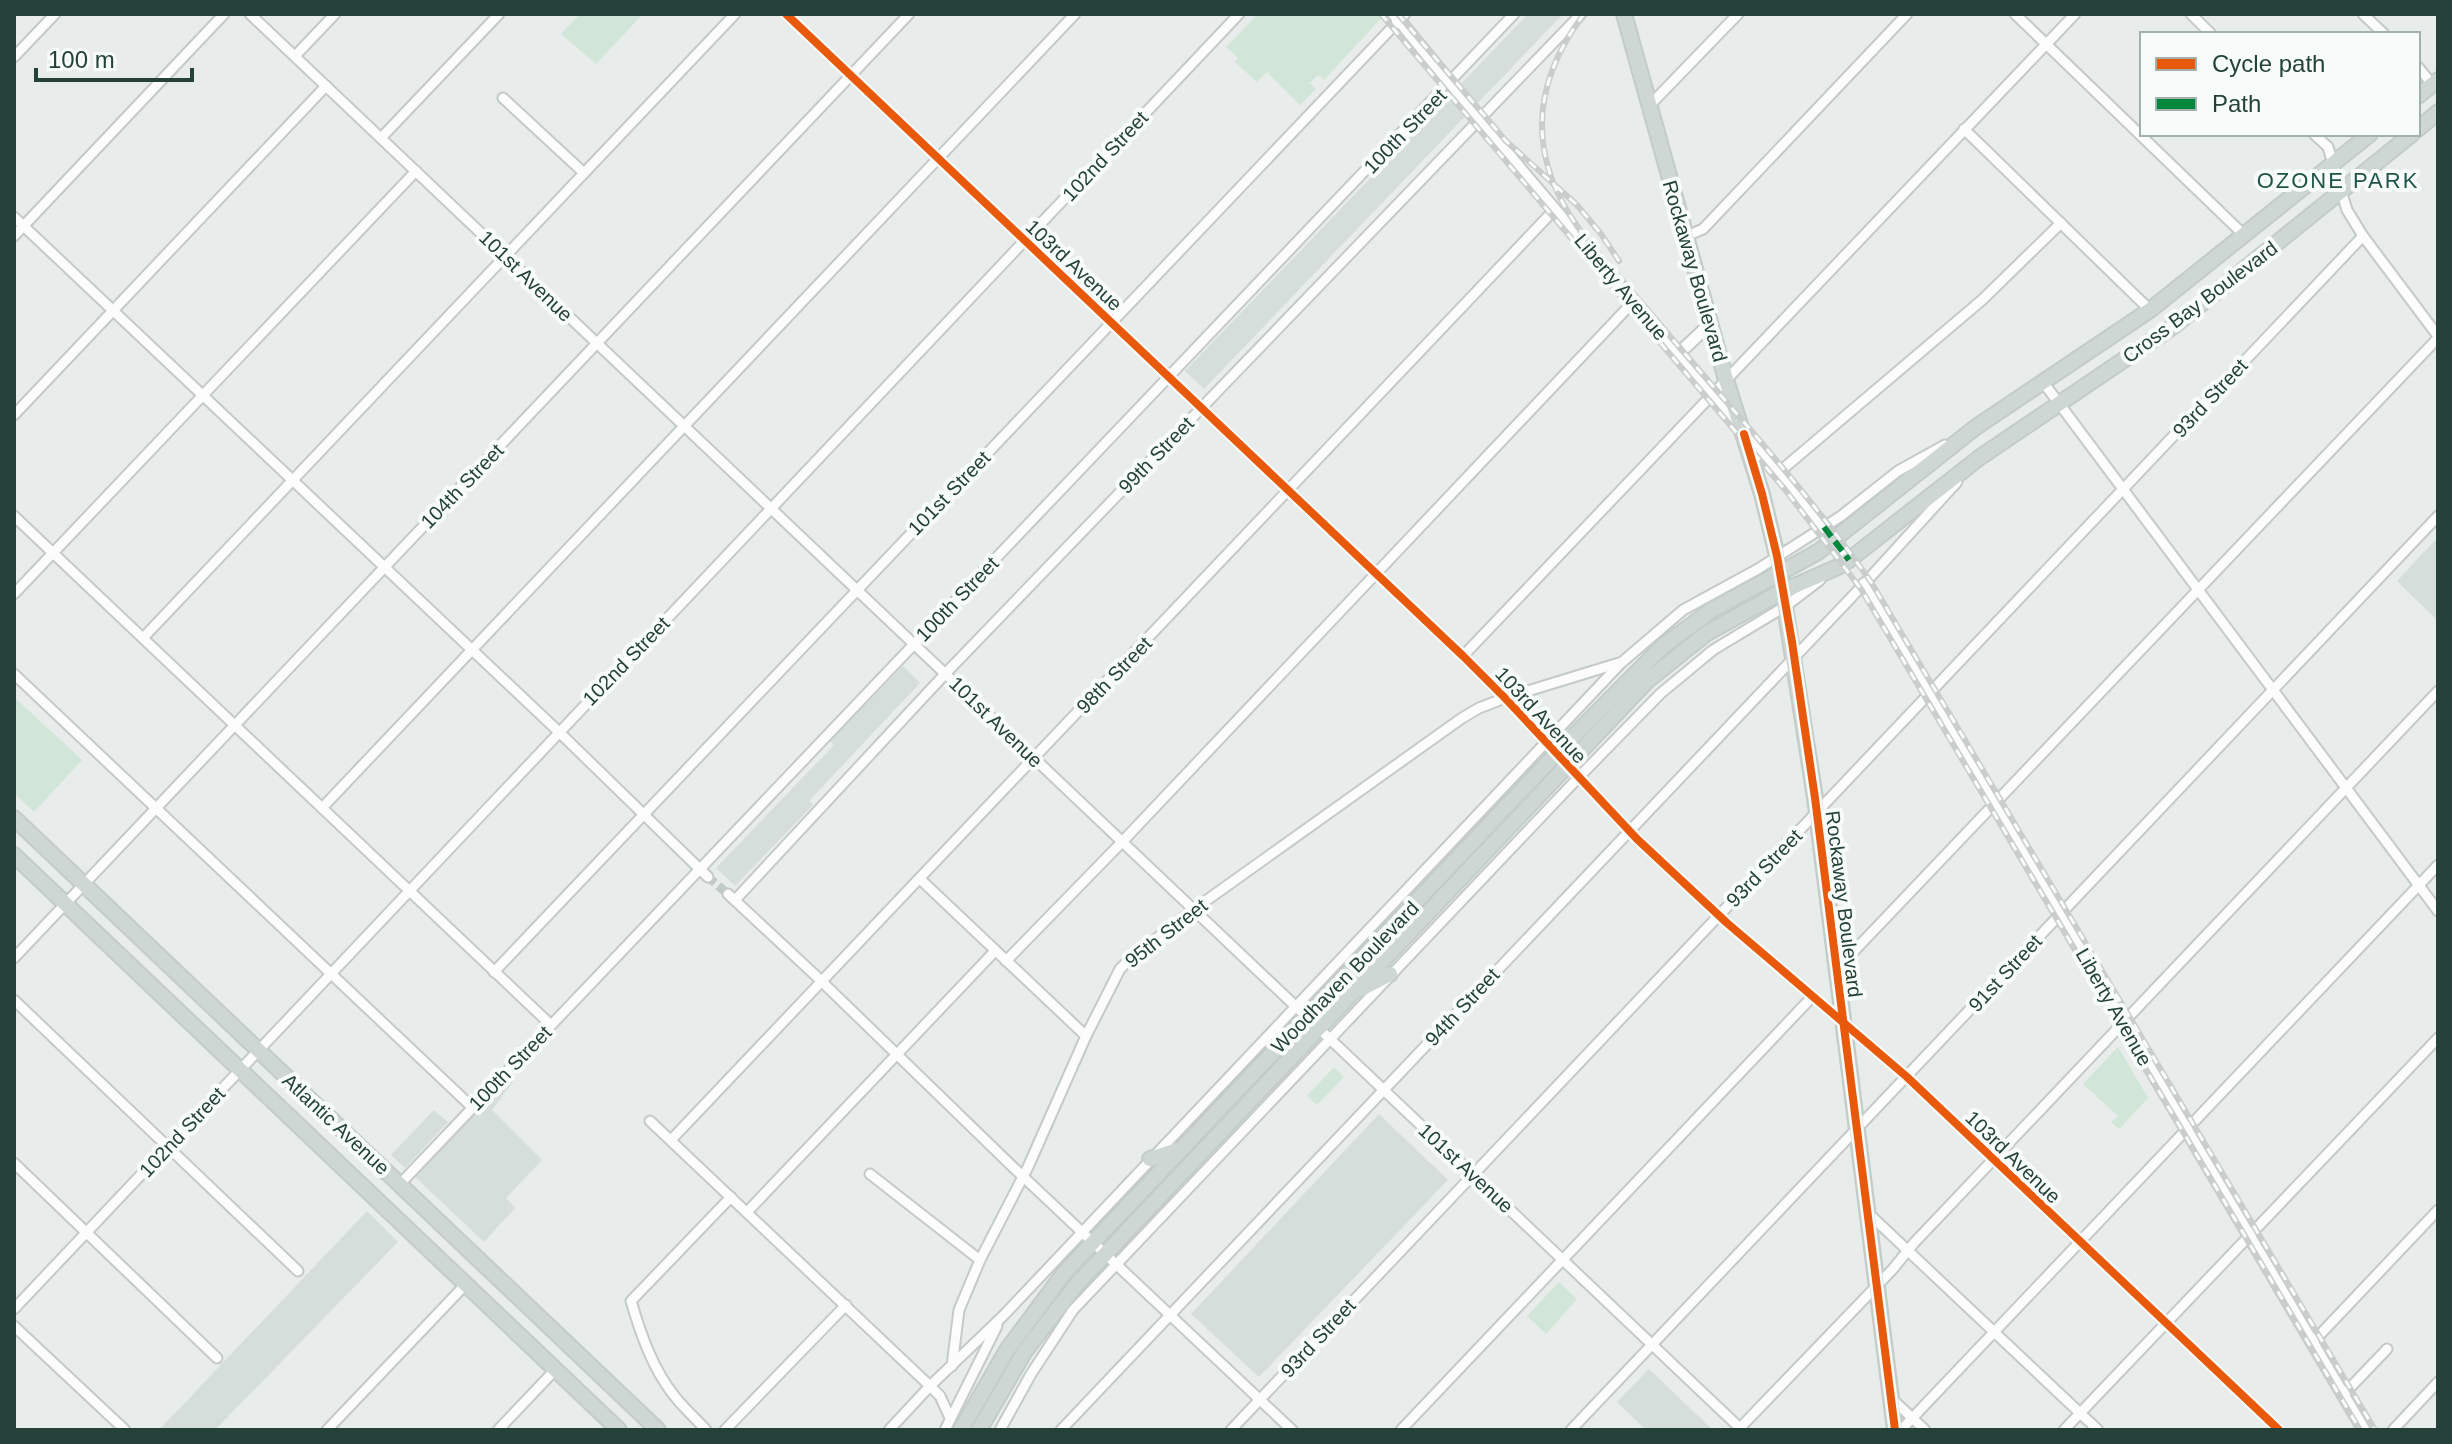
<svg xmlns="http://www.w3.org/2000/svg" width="2452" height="1444" font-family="Arial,sans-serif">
<rect width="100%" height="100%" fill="#e8edeb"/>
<g fill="#d6dedb">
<polygon points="1528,14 1563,14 1204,389 1185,371"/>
<polygon points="2438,537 2438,621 2397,581"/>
<polygon points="903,666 920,683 809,801 813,805 735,886 716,868 834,745 830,741"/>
<polygon points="507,1077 513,1082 492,1110 542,1160 506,1198 515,1208 484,1242 414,1176"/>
<polygon points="434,1110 448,1122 405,1168 391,1155"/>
<polygon points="1379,1114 1448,1180 1259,1377 1191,1314"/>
<polygon points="367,1211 398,1242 215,1430 159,1430"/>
<polygon points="1649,1369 1713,1430 1646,1430 1617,1402"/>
</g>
<g fill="#d1e6d8">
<polygon points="580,14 643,14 596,64 561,34"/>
<polygon points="1258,14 1381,14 1383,16 1324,80 1318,75 1310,83 1316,89 1300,105 1267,72 1257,82 1235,62 1238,58 1226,47"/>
<polygon points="14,697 82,760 34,812 14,793"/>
<polygon points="2118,1047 2148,1098 2119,1129 2111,1122 2118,1116 2083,1084"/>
<polygon points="1334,1067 1344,1077 1317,1105 1307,1096"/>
<polygon points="1559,1282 1577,1299 1546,1334 1527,1316"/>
</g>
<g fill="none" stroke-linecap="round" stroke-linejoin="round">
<polyline stroke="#c1cbc8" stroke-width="9" stroke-dasharray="9 4.5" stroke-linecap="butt" points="708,877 728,894"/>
<g stroke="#c5cac8" stroke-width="11">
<polyline id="pedestrian" points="1824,527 1849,560"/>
</g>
<g stroke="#c5cac8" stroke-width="13">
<g id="minor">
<polyline points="250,14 1742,1430"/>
<polyline points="786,14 1463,656 1505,698 1637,839 1727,923 1907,1077 2279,1430"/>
<polyline points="2015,14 2243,234"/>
<polyline points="2191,14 2211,34"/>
<polyline points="2363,14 2384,34"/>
<polyline points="295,56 335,14"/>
<polyline points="14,57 55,14"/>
<polyline points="2418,67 2432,84"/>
<polyline points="503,98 584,173"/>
<polyline points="1649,106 1738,14"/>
<polyline points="1964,129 2150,310"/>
<polyline points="2314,134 2328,147 2347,210 2363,236 2438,336"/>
<polyline points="381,138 499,14"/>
<polyline points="14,217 559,732 708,877"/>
<polyline points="14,236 224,14"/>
<polyline points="1687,236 1703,229 1907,14"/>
<polyline points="2043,382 2438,911"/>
<polyline points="14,415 326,86"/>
<polyline points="1778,473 1982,300 2061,223"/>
<polyline points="14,516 551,1025"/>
<polyline points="14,594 416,171"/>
<polyline points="143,638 735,14"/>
<polyline points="1463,656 2075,14"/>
<polyline points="14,674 472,1107"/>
<polyline points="322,808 1075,14"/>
<polyline points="920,879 1086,1036"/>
<polyline points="728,894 815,975 1015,1169 1292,1430"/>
<polyline points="735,900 945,674 1581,14"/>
<polyline points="14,958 909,14"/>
<polyline points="1006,961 1122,842 1633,302"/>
<polyline points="1836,970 2438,338"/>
<polyline points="494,972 1405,14"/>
<polyline points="14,1000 298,1271"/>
<polyline points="650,1121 930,1386 940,1396 950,1418"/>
<polyline points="671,1140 1555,209"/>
<polyline points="14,1163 217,1358"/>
<polyline points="870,1174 980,1260"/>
<polyline points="400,1184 1514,14"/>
<polyline points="748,1211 995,951"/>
<polyline points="1868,1213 2098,1430"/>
<polyline points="14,1309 1239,14"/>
<polyline points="14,1326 125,1430"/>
<polyline points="2312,1343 2438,1210"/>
<polyline points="952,1366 959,1310 980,1260 1028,1167 1086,1036 1120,969 1129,960 1193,910 1462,718 1479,708 1505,698 1619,663"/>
<polyline points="2343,1395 2387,1349"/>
<polyline points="1892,1399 1925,1430"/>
<polyline points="327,1430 466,1284"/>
<polyline points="498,1430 556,1369"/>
<path d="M 706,1430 C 696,1419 685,1409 676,1398 C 653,1370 641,1335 631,1301 L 731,1197"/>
<polyline points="725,1430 846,1305"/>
<polyline points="889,1430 930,1386 1003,1316 1621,663 1683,610 1758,569 1841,516 1898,471 1945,445"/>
<polyline points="945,1430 997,1326"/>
<polyline points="1000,1430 1031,1374 1073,1310 1578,778 1661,693 1689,670 1713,650 1786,606 1820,580"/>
<polyline points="1061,1430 1864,584 1957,482"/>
<polyline points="1231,1430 2363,236"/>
<polyline points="1401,1430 1812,997"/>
<polyline points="1571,1430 2438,516"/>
<polyline points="1738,1430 1892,1270 1914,1243 2438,691"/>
<polyline points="1901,1430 2438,865"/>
<polyline points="2064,1430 2438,1038"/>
<polyline points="2393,1430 2438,1382"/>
</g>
</g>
<g stroke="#c5cac8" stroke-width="15">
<g id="tertiary">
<polyline points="1394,14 1522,171 1824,527"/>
<polyline points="1677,355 1710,324"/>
<polyline points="1864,584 2364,1430"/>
</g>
</g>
<g stroke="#c3ccc9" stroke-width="18">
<g id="primary">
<polyline points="1624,14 1726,380 1762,494 1777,556 1815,798 1895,1430"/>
<polyline points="2418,96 2438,80"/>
<polyline points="2418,129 2438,112"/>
<polyline points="14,818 658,1430"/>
<polyline points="14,855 619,1430"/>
<polyline points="1361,989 1390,974"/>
<polyline points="1150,1159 1178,1150"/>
<polyline points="961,1430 1007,1350 1065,1272 1556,754 1663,646 1712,610 1818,552 1976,427 2150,310 2370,134"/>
<polyline points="979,1430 1025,1351 1076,1285 1647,681 1707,633 1783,591 1838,567 1849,560 1979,458 2175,325 2412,134"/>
</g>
</g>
<use href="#pedestrian" stroke="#fcfcfc" stroke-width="7"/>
<use href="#minor" stroke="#fcfcfc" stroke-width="9"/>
<use href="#tertiary" stroke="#fcfcfc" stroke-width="11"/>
<use href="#primary" stroke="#cfd7d5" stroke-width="14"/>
<g stroke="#c9cdcc" stroke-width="6">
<g id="rail">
<polyline points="1381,14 1787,492 1861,589 2360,1430"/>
<polyline points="1398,14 1506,141 1577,205 1601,234 1619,261"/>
<path d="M 1584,14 C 1550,59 1532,111 1548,167 C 1564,225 1615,270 1652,315 C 1726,403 1805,488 1871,582 L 2375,1430"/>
</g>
</g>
<use href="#rail" stroke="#f7fbf9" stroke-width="3" stroke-dasharray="9" stroke-linecap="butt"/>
<polyline stroke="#00873e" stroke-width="6" stroke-dasharray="12 6" stroke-linecap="butt" points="1824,527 1849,560"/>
<g stroke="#f7fbf9" stroke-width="13">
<g id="cycleway">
<polyline points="786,14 1463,656 1505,698 1637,839 1727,923 1907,1077 2279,1430"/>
<polyline points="1744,434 1762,494 1777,556 1792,642 1815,798 1895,1430"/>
</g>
</g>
<use href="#cycleway" stroke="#e8590c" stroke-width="8"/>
</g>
<g text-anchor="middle" stroke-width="8" stroke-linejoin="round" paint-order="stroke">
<g font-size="20" fill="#24423a" stroke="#f7fbf9">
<text transform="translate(1405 131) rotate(-46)" y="7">100th Street</text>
<text transform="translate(1105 156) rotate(-47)" y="7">102nd Street</text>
<text transform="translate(1074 265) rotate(43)" y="7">103rd Avenue</text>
<text transform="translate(1695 271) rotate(74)" y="7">Rockaway Boulevard</text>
<text transform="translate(526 276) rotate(44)" y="7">101st Avenue</text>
<text transform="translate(1621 287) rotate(50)" y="7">Liberty Avenue</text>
<text transform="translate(2200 302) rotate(-37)" y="7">Cross Bay Boulevard</text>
<text transform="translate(2210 398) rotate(-47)" y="7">93rd Street</text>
<text transform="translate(1156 455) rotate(-46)" y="7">99th Street</text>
<text transform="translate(462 486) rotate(-46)" y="7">104th Street</text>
<text transform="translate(949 493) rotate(-46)" y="7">101st Street</text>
<text transform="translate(957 599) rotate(-46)" y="7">100th Street</text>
<text transform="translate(626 661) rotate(-46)" y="7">102nd Street</text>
<text transform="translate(1114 675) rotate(-46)" y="7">98th Street</text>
<text transform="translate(1541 715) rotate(47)" y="7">103rd Avenue</text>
<text transform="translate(996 722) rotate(44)" y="7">101st Avenue</text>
<text transform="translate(1764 868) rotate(-46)" y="7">93rd Street</text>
<text transform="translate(1844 904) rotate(83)" y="7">Rockaway Boulevard</text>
<text transform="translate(1166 933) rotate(-38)" y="7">95th Street</text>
<text transform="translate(2005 973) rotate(-47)" y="7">91st Street</text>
<text transform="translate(1345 977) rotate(-46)" y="7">Woodhaven Boulevard</text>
<text transform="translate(1462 1007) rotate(-47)" y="7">94th Street</text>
<text transform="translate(2114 1007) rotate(60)" y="7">Liberty Avenue</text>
<text transform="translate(510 1068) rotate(-46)" y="7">100th Street</text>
<text transform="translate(336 1124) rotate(43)" y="7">Atlantic Avenue</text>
<text transform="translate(182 1132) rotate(-47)" y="7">102nd Street</text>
<text transform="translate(2013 1157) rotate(44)" y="7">103rd Avenue</text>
<text transform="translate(1466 1168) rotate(43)" y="7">101st Avenue</text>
<text transform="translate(1318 1338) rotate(-47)" y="7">93rd Street</text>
</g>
<g font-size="22" letter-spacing="2" fill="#1f5548" stroke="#f7fbf9">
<text x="2338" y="188">OZONE PARK</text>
</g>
</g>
<rect width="2452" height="1444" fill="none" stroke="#24423a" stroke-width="32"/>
<rect x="2140" y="32" width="280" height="104" fill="#f7fbf9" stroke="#a3b1ad" stroke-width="2"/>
<rect x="2156" y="58" width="40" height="12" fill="#e8590c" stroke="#a3b1ad" stroke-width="2"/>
<text x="2212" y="72" font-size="24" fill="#24423a">Cycle path</text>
<rect x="2156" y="98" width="40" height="12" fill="#00873e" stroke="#a3b1ad" stroke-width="2"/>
<text x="2212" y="112" font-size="24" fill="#24423a">Path</text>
<path d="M36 68v12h156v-12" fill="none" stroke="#24423a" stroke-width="4"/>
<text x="48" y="68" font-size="24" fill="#24423a" stroke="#f7fbf9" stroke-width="6" paint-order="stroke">100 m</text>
</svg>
